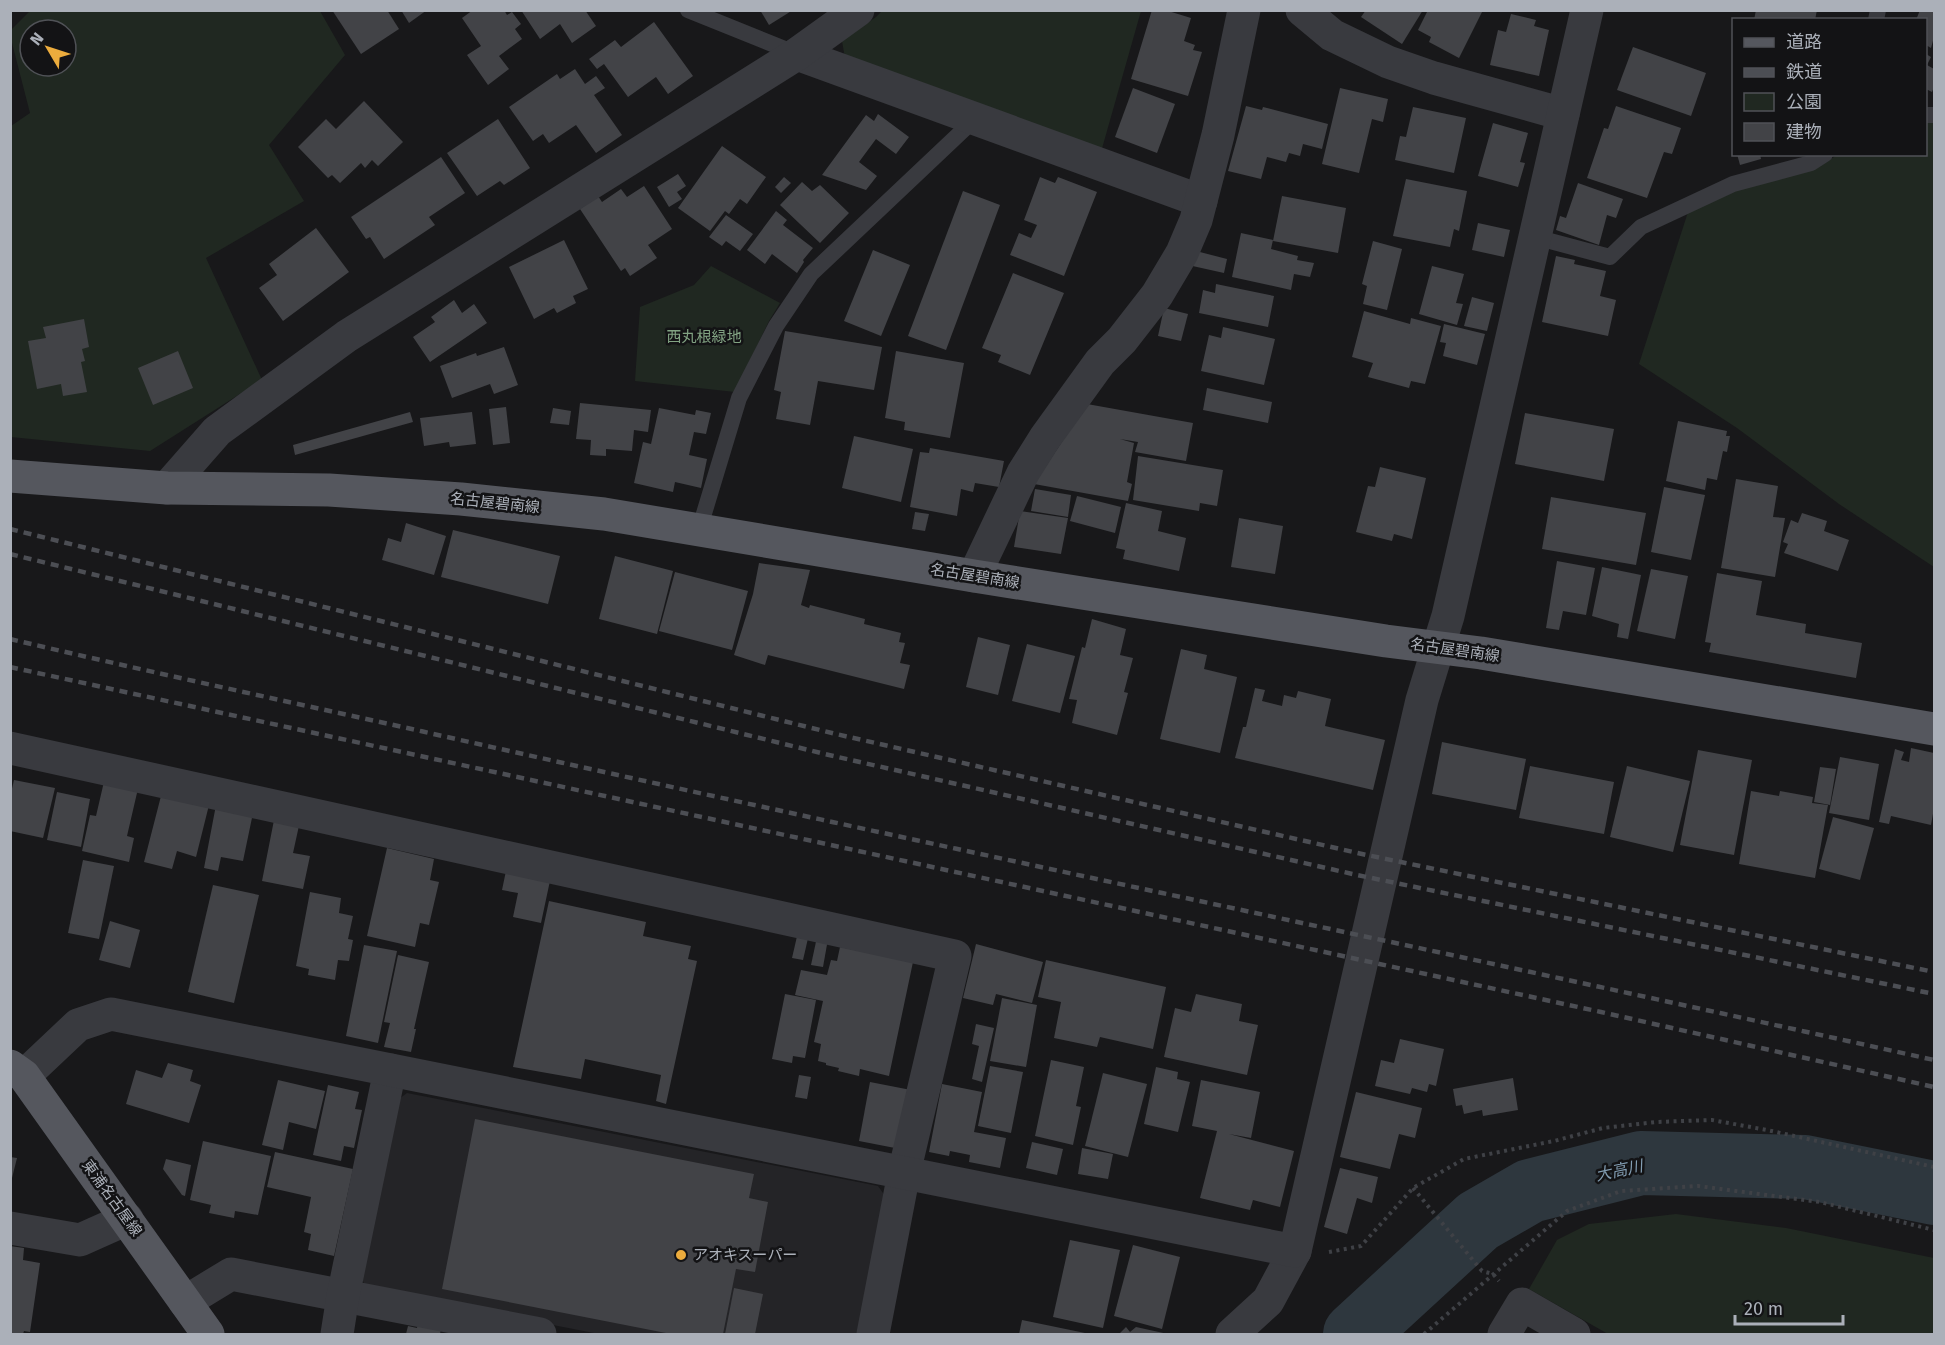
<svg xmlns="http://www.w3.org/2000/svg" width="1945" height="1345" font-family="'Fira Sans','Noto Sans JP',sans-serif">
<rect width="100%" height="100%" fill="#18181a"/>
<polygon fill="#242427" points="407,1093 878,1186 890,1203 864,1334 599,1334 367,1289 360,1275 391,1105"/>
<g fill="#202821" fill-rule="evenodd">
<path d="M 30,11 L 320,11 L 345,55 L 269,145 L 304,201 L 206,258 L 262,380 L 150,451 L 11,437 L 11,126 L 30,113 L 11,39 L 10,31 ZM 30,30 L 66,30 L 66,66 L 30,66 Z"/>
<polygon points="882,11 1141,11 1101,152 845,58 842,41 876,17"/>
<polygon points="1926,122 1934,123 1934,567 1839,504 1737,428 1639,364 1688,212 1734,190 1819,167 1837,155 1926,154"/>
<polygon points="711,266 780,303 769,321 735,392 635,381 640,307 694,285"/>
<polygon points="1676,1214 1786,1228 1934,1258 1934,1334 1608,1334 1529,1289 1557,1240 1589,1224"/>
</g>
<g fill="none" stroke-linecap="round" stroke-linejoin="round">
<polyline stroke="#2e373e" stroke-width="64" points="1355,1334 1478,1221 1530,1191 1641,1163 1805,1167 1934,1193"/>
</g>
<g fill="#424347">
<polygon points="332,10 387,10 399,29 361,54"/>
<polygon points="401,10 427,10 409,23"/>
<polygon points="473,10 504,10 507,15 512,12 521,24 515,29 522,39 499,56 509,69 488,85 467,55 481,46 462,18"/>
<polygon points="521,10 585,10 596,26 572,43 560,24 540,39"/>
<polygon points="760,10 793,10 769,25"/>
<polygon points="1152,10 1165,10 1191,18 1184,41 1195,45 1193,50 1202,52 1188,96 1131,79"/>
<polygon points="1366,10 1423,10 1402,44 1361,17"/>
<polygon points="1428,10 1483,10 1459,58 1429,42 1431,37 1418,30"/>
<polygon points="1756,10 1817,10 1815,20 1754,20"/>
<polygon points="1920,10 1934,10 1934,37 1931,48 1926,45 1926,20 1916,20"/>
<polygon points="1511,14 1536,20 1534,26 1549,30 1539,76 1490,65 1498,30 1506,32"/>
<polygon points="654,22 693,76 668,94 656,77 628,97 604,64 597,69 589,59 615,40 621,47"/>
<polygon points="1633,47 1706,73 1691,116 1617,90"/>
<polygon points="1926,54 1931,57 1927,65 1934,69 1934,87 1932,92 1926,89"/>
<polygon points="575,69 585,84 596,76 605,88 594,95 622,135 596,153 576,125 549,143 543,134 533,141 509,107 557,74 560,79"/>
<polygon points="1133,88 1175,104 1157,153 1115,137"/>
<polygon points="1340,88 1388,99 1383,122 1372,119 1359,173 1322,164"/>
<polygon points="364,101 403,142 378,166 372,160 365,168 361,163 340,183 332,175 328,178 298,147 326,119 336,129"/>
<polygon points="1246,106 1262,110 1263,107 1328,124 1322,149 1303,144 1300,156 1289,153 1286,162 1267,157 1261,179 1228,171"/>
<polygon points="1616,106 1681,128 1672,154 1664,152 1647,198 1587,178 1604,128 1608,129"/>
<polygon points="1413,107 1466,118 1454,173 1395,160 1400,136 1406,137"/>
<polygon points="878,114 909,137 896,154 876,139 859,162 877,176 866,190 822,175 866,115 874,121"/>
<polygon points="498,119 530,168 504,185 500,181 477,196 447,153"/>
<polygon points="1493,123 1528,133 1520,162 1525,163 1518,187 1478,176"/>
<polygon points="722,146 766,177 747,204 740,199 729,214 725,211 710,231 678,208"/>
<polygon points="1737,154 1760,154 1761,159 1740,165"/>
<polygon points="441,157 465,193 429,217 435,225 384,259 370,237 366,239 351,217"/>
<polygon points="678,174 686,186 677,192 682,199 669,207 657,187"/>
<polygon points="784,177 791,183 781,193 775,187"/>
<polygon points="1040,177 1055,183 1058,177 1097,192 1064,276 1010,255 1019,233 1031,238 1037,225 1024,220"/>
<polygon points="1406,179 1467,191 1459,231 1454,229 1450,247 1393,236"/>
<polygon points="802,182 812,191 820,185 849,213 820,243 780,205"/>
<polygon points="1578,183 1623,199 1616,218 1607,215 1599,245 1556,230 1560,216 1566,218"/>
<polygon points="644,186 672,229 648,245 657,258 630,276 625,268 621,271 580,209 598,196 602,202 621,189 627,197"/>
<polygon points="963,191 1000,205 946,350 908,336"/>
<polygon points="1282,196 1346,208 1338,253 1273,241"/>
<polygon points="776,211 787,220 783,225 813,248 803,260 804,262 797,273 772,254 765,264 747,250"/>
<polygon points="726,215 753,234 740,251 726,241 722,246 709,237"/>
<polygon points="1478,223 1510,230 1504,257 1472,250"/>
<polygon points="316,228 349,272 283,321 259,288 277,275 269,264"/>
<polygon points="1241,233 1273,240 1271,249 1298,256 1297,260 1314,263 1310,277 1294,274 1291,290 1232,277"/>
<polygon points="564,240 588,289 573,296 576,303 557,313 554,308 534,319 509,267"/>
<polygon points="1373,241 1402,249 1387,310 1363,304 1367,286 1362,284"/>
<polygon points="873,250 910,265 881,336 844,321"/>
<polygon points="1196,251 1227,259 1224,273 1188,265"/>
<polygon points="1556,256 1575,260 1574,264 1606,271 1600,296 1616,300 1608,336 1542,322"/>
<polygon points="1432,266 1464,274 1456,303 1463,304 1457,325 1419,314"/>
<polygon points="1013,273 1064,293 1030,375 998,362 1001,355 982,348"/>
<polygon points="1216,284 1274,296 1268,327 1199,313 1203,290 1215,293"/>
<polygon points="1472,297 1494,303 1487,331 1464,326"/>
<polygon points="454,300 462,313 474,304 487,323 430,362 413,337 435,322 431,317"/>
<polygon points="1164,308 1188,314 1181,341 1158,336"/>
<polygon points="1364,311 1410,324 1411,318 1441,326 1425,384 1411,381 1409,388 1368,377 1373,363 1352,357"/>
<polygon points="84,319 89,347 82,349 85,361 81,362 87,392 63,396 61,384 37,389 28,341 46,338 43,327"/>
<polygon points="1444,324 1485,334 1477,365 1443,356 1446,343 1440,342"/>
<polygon points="1223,327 1275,339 1264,385 1201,371 1209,335 1221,338"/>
<polygon points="785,331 882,347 874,390 818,381 810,425 776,419 781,392 774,390"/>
<polygon points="504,347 518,385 494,394 490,384 452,398 440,366 476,353 477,356"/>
<polygon points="178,351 193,388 153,405 138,368"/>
<polygon points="896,351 964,363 950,438 904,430 905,422 885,418"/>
<polygon points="1207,388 1272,402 1268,423 1203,410"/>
<polygon points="580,403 651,410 648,432 634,430 632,451 606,449 606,456 590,455 591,440 576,439"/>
<polygon points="1087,404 1193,423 1186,461 1135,452 1138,442 1120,439 1134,443 1127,482 1132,484 1128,501 1034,484"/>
<polygon points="506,407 510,443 493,445 489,409"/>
<polygon points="553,408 571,411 569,425 550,423"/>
<polygon points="659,408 695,415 696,410 711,413 706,434 694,432 689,455 707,459 701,488 675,482 673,492 634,483 643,442 651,444"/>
<polygon points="410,412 413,422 295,455 293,445"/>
<polygon points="472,412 476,444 450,447 449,442 424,446 420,418"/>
<polygon points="1525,413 1614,429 1604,481 1515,464"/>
<polygon points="1678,421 1727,431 1726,436 1730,436 1727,452 1723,451 1717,480 1707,478 1705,490 1666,481"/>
<polygon points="854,436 913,449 901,502 842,488"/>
<polygon points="930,448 1004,461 999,487 975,483 973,492 961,489 957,516 910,507 920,452 929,453"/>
<polygon points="1138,456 1223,470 1217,506 1200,503 1199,511 1133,500"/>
<polygon points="1380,467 1426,478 1412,539 1394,534 1392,541 1356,532 1368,486 1375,487"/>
<polygon points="1736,479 1778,486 1773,517 1785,518 1775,577 1721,568"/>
<polygon points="1664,487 1705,495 1691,560 1651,552"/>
<polygon points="1035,489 1071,495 1068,517 1031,511"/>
<polygon points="1077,496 1121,507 1115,533 1070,521"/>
<polygon points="1551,497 1646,513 1636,565 1542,549"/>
<polygon points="1126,503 1162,511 1158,531 1186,538 1179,571 1123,559 1125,550 1116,548"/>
<polygon points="1020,511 1068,518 1061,554 1014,547"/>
<polygon points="915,512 929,514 925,531 912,529"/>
<polygon points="1802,513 1827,521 1824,531 1849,540 1838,571 1784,553 1788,544 1783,542 1791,520 1798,523"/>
<polygon points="1239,518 1283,526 1275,574 1231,567"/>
<polygon points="406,523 446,536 434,575 382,560 388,538 401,542"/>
<polygon points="453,530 560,556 548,604 441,577"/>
<polygon points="615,556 673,571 657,634 599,619"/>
<polygon points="1557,561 1595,568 1586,615 1563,611 1559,630 1546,628"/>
<polygon points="759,563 810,570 801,605 809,608 810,605 865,619 864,624 901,633 899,642 905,643 900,663 910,665 904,689 768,655 765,665 734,655 753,594"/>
<polygon points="1602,567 1641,575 1628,639 1617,637 1619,624 1592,616"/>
<polygon points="1651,569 1688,576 1675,639 1637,631"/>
<polygon points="675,572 748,591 732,650 659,631"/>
<polygon points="1717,573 1762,581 1756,615 1806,624 1805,633 1862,643 1856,678 1709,652 1711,643 1705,642"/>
<polygon points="1092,619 1126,629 1120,655 1133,658 1124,692 1128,693 1117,735 1072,723 1077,700 1069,699 1082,647 1085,648"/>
<polygon points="978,637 1010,645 998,695 966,687"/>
<polygon points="1027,644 1075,656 1060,713 1012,701"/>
<polygon points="1181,649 1207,655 1204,669 1237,677 1220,753 1160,739"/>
<polygon points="1255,688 1265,690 1262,701 1282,706 1284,695 1296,698 1298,691 1331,699 1325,726 1385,740 1373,790 1235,758 1243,727 1246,727"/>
<polygon points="1442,742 1526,759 1516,810 1432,794"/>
<polygon points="1911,748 1934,753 1934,808 1931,825 1891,816 1889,824 1879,822 1895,749 1904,752 1901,760 1909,762"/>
<polygon points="1698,750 1752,760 1734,855 1680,845"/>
<polygon points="1840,757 1879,764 1869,820 1829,813"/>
<polygon points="1530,766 1614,782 1604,834 1519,818"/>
<polygon points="1627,766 1690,781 1673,852 1610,837"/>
<polygon points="1820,767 1836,769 1830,805 1814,802"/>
<polygon points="106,773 140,780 127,836 134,838 129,862 82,851 90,815 96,816"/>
<polygon points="14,780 55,788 43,838 10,831 10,797"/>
<polygon points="1751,791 1779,796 1780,791 1813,797 1812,803 1828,805 1815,878 1739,864"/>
<polygon points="57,792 90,799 81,847 47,840"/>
<polygon points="161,796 210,801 196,857 177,851 172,869 144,862"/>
<polygon points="216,805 253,813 243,861 221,857 218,871 204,868"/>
<polygon points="275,815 300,821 293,853 310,856 303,889 262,881"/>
<polygon points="1833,817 1874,828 1860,880 1819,869"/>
<polygon points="387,848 434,859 430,880 439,882 429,925 420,923 415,947 367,936"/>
<polygon points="83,860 114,866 99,939 68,933"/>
<polygon points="507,866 551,876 541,923 513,917 518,893 502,890"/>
<polygon points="213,885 259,895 234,1003 188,992"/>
<polygon points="310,892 341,898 339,913 353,916 348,939 353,940 349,961 338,960 335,980 308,975 309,969 296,966"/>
<polygon points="549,901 646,922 643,936 691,946 688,959 697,961 666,1104 656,1101 661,1075 585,1059 581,1079 513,1067"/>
<polygon points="110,921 140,930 130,968 99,960"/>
<polygon points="798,932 809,934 803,960 792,958"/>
<polygon points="817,937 828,939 823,967 811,965"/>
<polygon points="976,944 1043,962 1032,1003 996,994 993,1005 963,998"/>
<polygon points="364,945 397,951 378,1043 346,1036"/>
<polygon points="840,947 913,962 889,1076 860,1069 859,1076 838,1071 839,1068 826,1065 826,1063 818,1061 821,1044 814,1042 823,1001 795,995 801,970 827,975 831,960 837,961"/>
<polygon points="398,955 429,962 414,1029 416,1029 411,1052 384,1047 390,1023 384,1022"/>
<polygon points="1046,960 1166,987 1153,1049 1100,1037 1097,1047 1054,1038 1061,1002 1038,997"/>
<polygon points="785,994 816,1000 805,1058 793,1056 792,1063 772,1059"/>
<polygon points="1196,994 1242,1004 1239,1021 1258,1025 1247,1075 1164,1057 1175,1008 1191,1012"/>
<polygon points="1002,998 1037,1005 1026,1067 990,1061"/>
<polygon points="976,1024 994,1028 982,1082 972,1079 979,1046 972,1044"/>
<polygon points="1400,1039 1444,1049 1436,1086 1429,1084 1427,1092 1412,1088 1410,1094 1375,1086 1381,1060 1394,1063"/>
<polygon points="1051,1060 1084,1067 1076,1106 1081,1107 1073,1145 1035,1136"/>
<polygon points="168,1063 193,1070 190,1081 201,1085 189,1123 126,1104 136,1070 162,1078"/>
<polygon points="990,1066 1023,1072 1011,1133 978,1126"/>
<polygon points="1156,1067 1178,1072 1177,1079 1190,1082 1178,1132 1144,1124"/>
<polygon points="1103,1073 1147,1084 1128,1157 1085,1146"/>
<polygon points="799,1075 811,1077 807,1099 795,1097"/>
<polygon points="1513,1078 1518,1110 1483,1116 1482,1110 1464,1114 1462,1105 1456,1106 1453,1089"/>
<polygon points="278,1080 325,1091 316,1129 289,1122 283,1150 262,1145"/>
<polygon points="1201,1080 1260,1092 1251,1138 1229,1134 1294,1151 1280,1207 1253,1200 1250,1210 1200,1198 1217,1131 1192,1126"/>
<polygon points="870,1082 911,1090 895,1148 859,1141"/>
<polygon points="942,1084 982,1092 974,1132 1006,1138 1000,1168 969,1162 970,1155 950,1151 949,1156 929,1152"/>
<polygon points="328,1085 359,1092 355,1109 362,1110 354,1148 344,1146 341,1161 313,1155"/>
<polygon points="1356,1092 1422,1108 1415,1138 1399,1134 1390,1169 1340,1157"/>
<polygon points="475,1119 754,1174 749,1198 768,1202 755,1272 736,1269 723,1334 671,1334 442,1289"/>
<polygon points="203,1141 271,1156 258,1215 235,1211 234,1218 209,1213 211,1205 190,1200"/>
<polygon points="1032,1142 1063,1149 1057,1175 1026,1168"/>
<polygon points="1082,1148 1113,1154 1108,1179 1078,1174"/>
<polygon points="275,1152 353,1169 334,1256 308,1250 311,1234 304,1232 311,1197 267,1187"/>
<polygon points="10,1157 17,1158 11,1182 10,1182"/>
<polygon points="166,1159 191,1165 185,1196 182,1195 163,1169"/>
<polygon points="1340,1168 1378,1177 1372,1203 1357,1198 1347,1234 1324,1227"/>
<polygon points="1070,1240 1120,1250 1103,1328 1053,1317"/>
<polygon points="1133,1245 1180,1257 1162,1329 1114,1316"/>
<polygon points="10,1246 24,1248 23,1260 40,1263 30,1332 24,1331 23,1334 10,1334"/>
<polygon points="734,1288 763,1294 755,1334 725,1334"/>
<polygon points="1022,1320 1085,1333 1085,1334 1019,1334"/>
<polygon points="418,1323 441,1328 440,1334 406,1334 408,1326 417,1328"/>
<polygon points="1126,1327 1130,1332 1136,1327 1168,1334 1119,1334"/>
</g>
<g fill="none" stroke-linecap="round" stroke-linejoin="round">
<g stroke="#3f4146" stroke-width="4" stroke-dasharray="3 4.5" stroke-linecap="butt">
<polyline points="1413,1188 1482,1271 1493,1274 1499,1281"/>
<polyline points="1329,1252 1361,1246 1413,1188 1464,1159 1554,1141 1603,1128 1656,1122 1712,1120 1767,1130 1934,1167"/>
<polyline points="1424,1334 1567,1211 1621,1191 1698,1186 1820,1202 1934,1230"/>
</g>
<g stroke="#393a3f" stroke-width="16">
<polyline points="688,10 797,54"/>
<polyline points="1876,20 1878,10"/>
<polyline points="1926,115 1934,115"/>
<polyline points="1535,237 1610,257 1641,227 1733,184 1811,163 1825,154"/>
<polyline points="699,530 739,398 776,326 811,274 976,118"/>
</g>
<g stroke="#393a3f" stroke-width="33">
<polyline points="1302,10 1332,35 1388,62 1434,78 1563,114"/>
<polyline points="797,54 1201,201"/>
<polyline points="167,488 217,431 347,336 797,54 858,10"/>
<polyline points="974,576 1023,473 1045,438 1100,362 1122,340 1157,295 1182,253 1196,220 1218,135 1244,10"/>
<polyline points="1438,648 1448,616 1587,10"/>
<polyline points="10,748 955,956 904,1173 873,1334"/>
<polyline points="10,1228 80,1240 127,1219"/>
<polyline points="185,1302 231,1274 540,1334"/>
<polyline points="337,1334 343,1296 390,1070"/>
<polyline points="1232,1334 1268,1301 1295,1251"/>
<polyline points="1504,1334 1522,1304 1574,1334"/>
</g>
<polyline stroke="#393a3f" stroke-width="33" points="24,1076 78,1025 111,1014 1295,1251 1422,700 1438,648"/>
<g stroke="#55575e" stroke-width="33">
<polyline points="10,476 167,488 329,490 461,499 604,514 974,576 1386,641 1481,653 1934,729"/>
<polyline points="10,1066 24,1076 208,1334"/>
</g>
<g stroke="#4c4e54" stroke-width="4.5" stroke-dasharray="8 6" stroke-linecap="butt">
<polyline points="10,529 836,734 1362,854 1934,972"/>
<polyline points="10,554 829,755 1357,875 1934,994"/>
<path d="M 10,639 C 145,671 281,700 416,730 C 921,844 1429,948 1934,1060"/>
<polyline points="10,667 1601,1012 1934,1087"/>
</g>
</g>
<circle fill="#ecac3d" stroke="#131315" stroke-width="2" cx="681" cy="1255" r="6"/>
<g text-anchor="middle" stroke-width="5" stroke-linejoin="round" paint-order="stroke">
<g font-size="15" fill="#82a383" stroke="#131315">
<text x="704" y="342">西丸根緑地</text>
</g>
<g font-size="15" fill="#abb0b9" stroke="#131315">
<text transform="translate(495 503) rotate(6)" y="5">名古屋碧南線</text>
<text transform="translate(975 576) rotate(9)" y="5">名古屋碧南線</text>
<text transform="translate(1455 650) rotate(8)" y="5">名古屋碧南線</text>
<text transform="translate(112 1198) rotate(54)" y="5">東浦名古屋線</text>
</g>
<g font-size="15" fill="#abb0b9" stroke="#131315" text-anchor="start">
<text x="693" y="1260">アオキスーパー</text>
</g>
<g font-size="16" font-style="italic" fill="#839eb3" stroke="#131315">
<text transform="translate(1619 1170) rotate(-12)" y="6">大高川</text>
</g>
</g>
<rect width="1945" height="1345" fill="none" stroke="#abb0b9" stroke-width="24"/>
<rect x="1732" y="18" width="195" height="138" fill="#131315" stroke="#505257" stroke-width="1.5"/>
<rect x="1744" y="38" width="30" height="9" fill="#55575e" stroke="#505257" stroke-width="1.5"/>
<text x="1786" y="48" font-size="18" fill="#abb0b9">道路</text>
<rect x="1744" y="68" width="30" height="9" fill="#4c4e54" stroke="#505257" stroke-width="1.5"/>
<text x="1786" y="78" font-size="18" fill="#abb0b9">鉄道</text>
<rect x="1744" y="93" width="30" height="18" fill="#202821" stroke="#505257" stroke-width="1.5"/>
<text x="1786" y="108" font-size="18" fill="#abb0b9">公園</text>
<rect x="1744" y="123" width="30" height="18" fill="#424347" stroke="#505257" stroke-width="1.5"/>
<text x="1786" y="138" font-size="18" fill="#abb0b9">建物</text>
<g transform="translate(48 48) rotate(309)"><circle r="28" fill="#131315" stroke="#505257" stroke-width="1.5"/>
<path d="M0-4.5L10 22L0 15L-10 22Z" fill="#ecac3d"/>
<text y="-9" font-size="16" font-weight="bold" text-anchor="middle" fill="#abb0b9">N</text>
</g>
<path d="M1735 1315v9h108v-9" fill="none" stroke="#abb0b9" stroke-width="3"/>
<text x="1744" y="1315" font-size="18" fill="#abb0b9" stroke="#131315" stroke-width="4.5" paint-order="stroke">20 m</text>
</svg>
